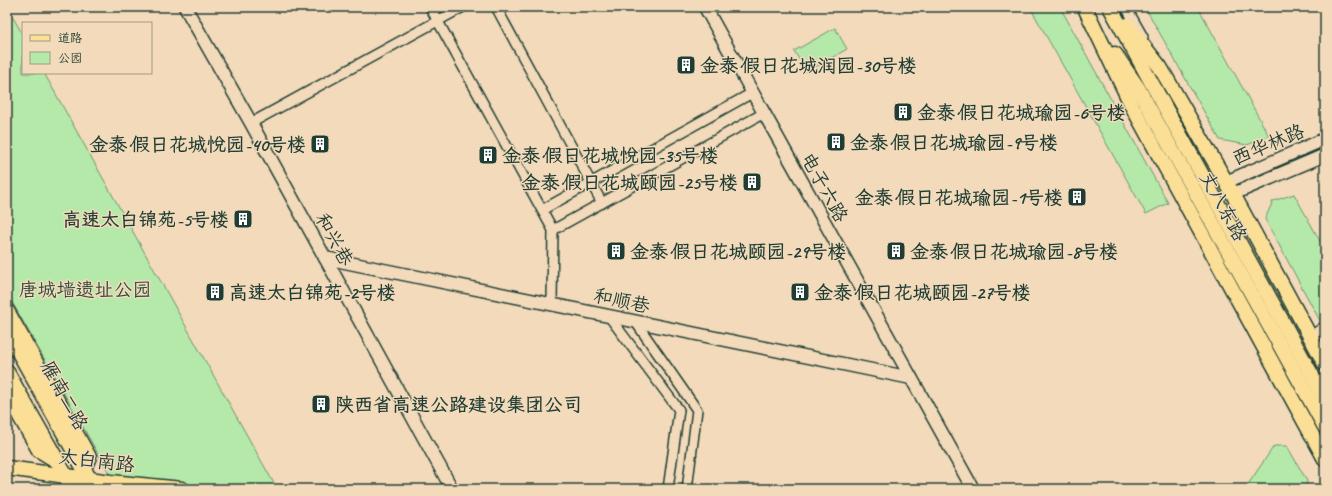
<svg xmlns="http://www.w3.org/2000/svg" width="1332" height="496" font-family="Caveat,'LXGW WenKai TC',sans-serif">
<rect width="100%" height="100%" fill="#f2daba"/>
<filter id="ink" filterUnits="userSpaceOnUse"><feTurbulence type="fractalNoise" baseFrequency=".025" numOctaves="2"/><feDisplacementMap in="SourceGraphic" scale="8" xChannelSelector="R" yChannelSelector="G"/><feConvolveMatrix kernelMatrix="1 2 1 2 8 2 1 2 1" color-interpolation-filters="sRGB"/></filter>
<g filter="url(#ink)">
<g fill="#b5e9aa" stroke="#6a936f">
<polygon points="7,7 23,35 23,73 44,73 277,489 118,489 7,293"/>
<polygon points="1030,7 1060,7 1168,203 1146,214"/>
<polygon points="1145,7 1198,7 1269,136 1247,145 1220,140"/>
<polygon points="835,28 847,49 807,72 794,51"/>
<polygon points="1294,194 1325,250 1325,330 1265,219 1273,201"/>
<polygon points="1274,446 1287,446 1307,481 1306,489 1245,489"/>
</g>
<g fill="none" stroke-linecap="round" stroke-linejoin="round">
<g stroke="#1f3d34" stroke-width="12">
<g id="street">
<polyline points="430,7 553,230 552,304"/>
<polyline points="496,7 602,203"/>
<polyline points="1126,7 1143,37"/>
<polyline points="251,123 463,7"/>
<polyline points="542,210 752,93"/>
<polyline points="553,230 764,113"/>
<polyline points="608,315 679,410 668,489"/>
<polyline points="635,321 697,410 687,489"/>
<polyline points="1310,337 1325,326"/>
</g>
</g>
<g stroke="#1f3d34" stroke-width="15">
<g id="secondary">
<polyline points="185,7 251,123 452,489"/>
<polyline points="705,7 973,489"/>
<polyline points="1226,182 1325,139"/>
<polyline points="1233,194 1325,155"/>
<polyline points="325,258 911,378"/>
</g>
</g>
<g stroke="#1f3d34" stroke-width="17">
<g id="primary">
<polyline points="1110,7 1325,399"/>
<polyline points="1086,10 1132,106 1325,459"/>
<polyline points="1127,25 1160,67 1233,194 1325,364"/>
<polyline points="1115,54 1138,88 1325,427"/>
<polyline points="7,311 89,457 84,468"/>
<polyline points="7,331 95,489"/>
<polyline points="7,372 66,476 71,489"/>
<polyline points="7,394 39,450 57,461"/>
<polyline points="7,468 111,482 182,489"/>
</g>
</g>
<use href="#street" stroke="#f2daba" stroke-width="9"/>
<use href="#secondary" stroke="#f2daba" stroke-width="12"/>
<use href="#primary" stroke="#fbdf96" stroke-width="14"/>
</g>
</g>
<defs>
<g id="building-square" transform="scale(1)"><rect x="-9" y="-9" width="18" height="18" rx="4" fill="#1f3d34" stroke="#f2daba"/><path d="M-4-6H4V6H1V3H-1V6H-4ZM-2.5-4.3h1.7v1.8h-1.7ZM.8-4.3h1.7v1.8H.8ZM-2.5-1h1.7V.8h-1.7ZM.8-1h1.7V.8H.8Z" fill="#fff"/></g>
</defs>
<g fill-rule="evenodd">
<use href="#building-square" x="686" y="65"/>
<use href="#building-square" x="903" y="112"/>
<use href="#building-square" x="836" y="142"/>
<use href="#building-square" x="320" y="144"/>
<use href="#building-square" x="488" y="155"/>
<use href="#building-square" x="752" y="182"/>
<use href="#building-square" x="1077" y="197"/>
<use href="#building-square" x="243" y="219"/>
<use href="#building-square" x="616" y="251"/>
<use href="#building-square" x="896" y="251"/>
<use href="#building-square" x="215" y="292"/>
<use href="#building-square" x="800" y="292"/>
<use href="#building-square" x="321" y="404"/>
</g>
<g text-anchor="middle" stroke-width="3" stroke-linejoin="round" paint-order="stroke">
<g font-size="19" font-weight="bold" fill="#1f3d34" stroke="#f2daba" text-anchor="start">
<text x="700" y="72">金泰·假日花城润园-30号楼</text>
<text x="917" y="119">金泰·假日花城瑜园-6号楼</text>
<text x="850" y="149">金泰·假日花城瑜园-9号楼</text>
<text x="306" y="151" text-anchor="end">金泰·假日花城悦园-40号楼</text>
<text x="502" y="162">金泰·假日花城悦园-35号楼</text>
<text x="738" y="189" text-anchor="end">金泰·假日花城颐园-25号楼</text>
<text x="1063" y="204" text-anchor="end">金泰·假日花城瑜园-1号楼</text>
<text x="229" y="226" text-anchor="end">高速太白锦苑-5号楼</text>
<text x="630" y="258">金泰·假日花城颐园-29号楼</text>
<text x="910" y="258">金泰·假日花城瑜园-8号楼</text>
<text x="229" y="299">高速太白锦苑-2号楼</text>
<text x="814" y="299">金泰·假日花城颐园-27号楼</text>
<text x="335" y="411">陕西省高速公路建设集团公司</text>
</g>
<g font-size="19" fill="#1f3d34" stroke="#f2daba">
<text transform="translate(1268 144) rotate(-23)" y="7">西华林路</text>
<text transform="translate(825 187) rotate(61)" y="7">电子六路</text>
<text transform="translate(1224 206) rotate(61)" y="7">丈八东路</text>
<text transform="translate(335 239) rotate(61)" y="7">和兴巷</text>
<text transform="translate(622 300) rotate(12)" y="7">和顺巷</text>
<text transform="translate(65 395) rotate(61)" y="7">雁南二路</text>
<text transform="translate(97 460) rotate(7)" y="7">太白南路</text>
</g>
<g font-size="19" fill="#2e4e40" stroke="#f2daba">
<text x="85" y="296">唐城墙遗址公园</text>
</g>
</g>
<rect width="1332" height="496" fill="none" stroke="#f2daba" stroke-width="24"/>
<rect x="12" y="12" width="1308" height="472" fill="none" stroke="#1f3d34" stroke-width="1.5" filter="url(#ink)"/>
<rect x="22" y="22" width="130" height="52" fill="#f2daba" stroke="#9e9b84"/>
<rect x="30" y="35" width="20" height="6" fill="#fbdf96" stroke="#9e9b84"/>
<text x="58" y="42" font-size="12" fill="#1f3d34">道路</text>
<rect x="30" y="52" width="20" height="12" fill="#b5e9aa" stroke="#9e9b84"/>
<text x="58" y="62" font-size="12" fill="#1f3d34">公园</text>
</svg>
